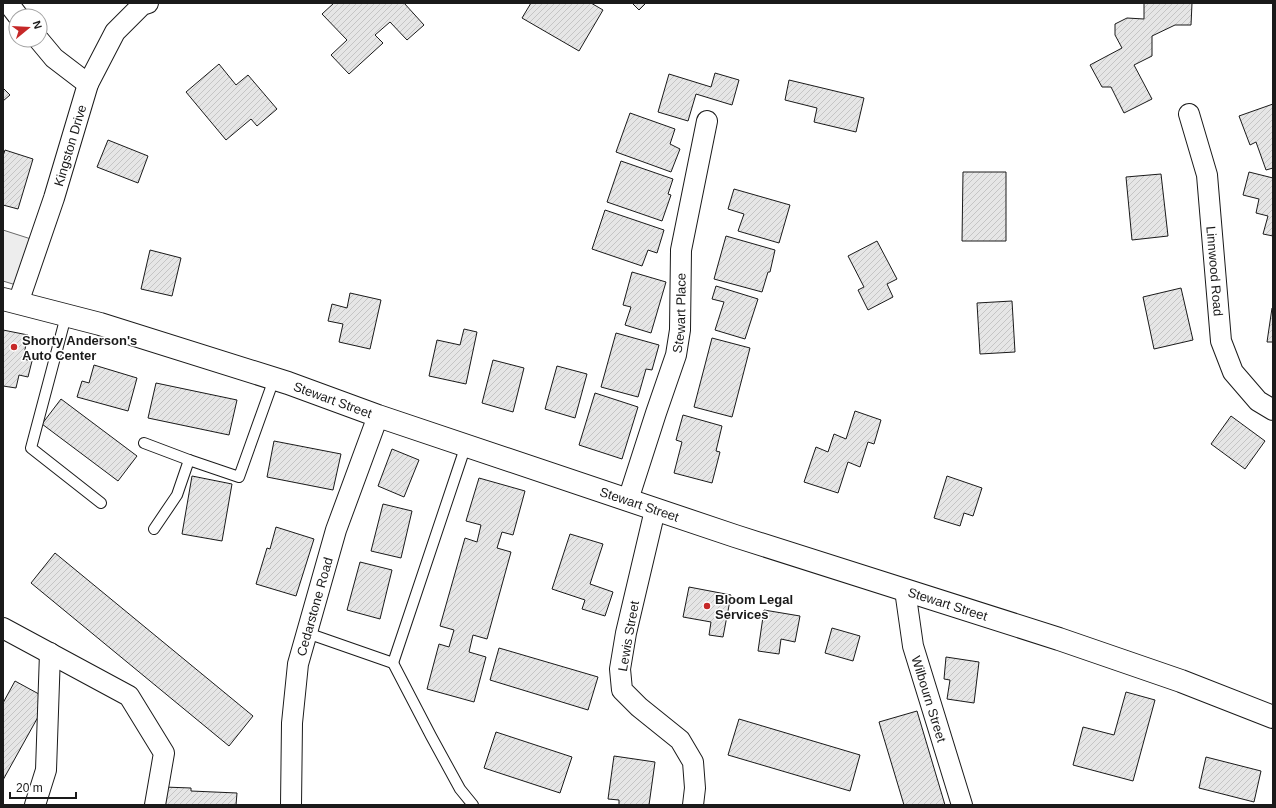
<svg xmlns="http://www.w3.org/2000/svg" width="1276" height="808" font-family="Arial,sans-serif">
<defs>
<pattern id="building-hatch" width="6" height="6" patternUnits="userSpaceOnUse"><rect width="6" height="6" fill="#e6e6e6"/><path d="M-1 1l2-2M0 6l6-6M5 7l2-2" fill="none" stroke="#c5c5c5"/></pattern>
</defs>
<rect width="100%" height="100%" fill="#fff"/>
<polygon fill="#ededed" stroke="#6a6a6a" points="3,230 31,239 16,285 3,281"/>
<g fill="url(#building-hatch)" stroke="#1a1a1a">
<polygon points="334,3 404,3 424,25 407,40 390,22 375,35 383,43 349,74 331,55 347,40 322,14"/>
<polygon points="531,3 591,3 603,10 579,51 522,18"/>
<polygon points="632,3 646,3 639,10"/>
<polygon points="1144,3 1192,3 1191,25 1175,25 1152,36 1152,56 1134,65 1152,99 1124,113 1111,87 1102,87 1090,65 1122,48 1115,35 1115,24 1127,18 1144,19"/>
<polygon points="219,64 236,85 248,75 277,109 257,126 251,119 226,140 186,92"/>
<polygon points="715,73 739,80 732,105 696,94 688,121 658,112 669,74 711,87"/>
<polygon points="789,80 864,98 856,132 814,122 817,108 785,100"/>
<polygon points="3,88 10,95 3,101"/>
<polygon points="1273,104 1273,168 1266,170 1256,142 1250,145 1239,116"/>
<polygon points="630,113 675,129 670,144 680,149 671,172 616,152"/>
<polygon points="108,140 148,156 138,183 97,167"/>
<polygon points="5,150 33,159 18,209 3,205 3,156"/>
<polygon points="621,161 673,179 668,194 671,195 662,221 607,202"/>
<polygon points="963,172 1006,172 1006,241 962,241"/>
<polygon points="1249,172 1273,178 1273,236 1263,234 1268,216 1256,213 1259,199 1243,195"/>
<polygon points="1161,174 1168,236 1132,240 1126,177"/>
<polygon points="734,189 790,205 779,243 738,231 744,214 728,209"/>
<polygon points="605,210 664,230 657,253 648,250 642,266 592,249"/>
<polygon points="726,236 775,250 770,272 768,272 762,292 714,279"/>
<polygon points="877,241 897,279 887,284 893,297 868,310 858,290 864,287 848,256"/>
<polygon points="150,250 181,258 172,296 141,289"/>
<polygon points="632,272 666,282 651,333 625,325 631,307 623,305"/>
<polygon points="716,286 758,299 745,339 715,330 724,302 712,299"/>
<polygon points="1181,288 1193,340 1154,349 1143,297"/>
<polygon points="350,293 381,300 370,349 339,342 343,324 328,321 332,304 347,308"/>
<polygon points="1012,301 1015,352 980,354 977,303"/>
<polygon points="1272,308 1273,308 1273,342 1267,342"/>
<polygon points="464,329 477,332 466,384 429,376 437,340 460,345"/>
<polygon points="3,330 28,335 23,359 32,361 28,377 19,375 16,388 3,386"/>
<polygon points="616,333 659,345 652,370 646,369 638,397 601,387"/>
<polygon points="712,338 750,348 732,417 694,407"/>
<polygon points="493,360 524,368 513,412 482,403"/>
<polygon points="94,365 137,378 128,411 77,397 82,381 89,383"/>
<polygon points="557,366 587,374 575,418 545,409"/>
<polygon points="156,383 237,400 229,435 148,418"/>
<polygon points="595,393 638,407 622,459 579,445"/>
<polygon points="61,399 137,456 118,481 42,424"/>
<polygon points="855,411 881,420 874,444 868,442 860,467 848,462 838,493 804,482 816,447 828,452 834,434 846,439"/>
<polygon points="683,415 722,426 716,451 720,452 712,483 674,473 682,442 676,440"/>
<polygon points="1231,416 1265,441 1245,469 1211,444"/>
<polygon points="274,441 341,454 333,490 267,477"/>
<polygon points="392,449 419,460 404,497 378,486"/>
<polygon points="192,476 232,484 222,541 182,534"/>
<polygon points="947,476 982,488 973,516 964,513 960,526 934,518"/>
<polygon points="479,478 525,491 513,535 502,532 497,548 511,552 487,639 473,635 469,652 486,657 474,702 427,689 439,644 449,647 454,630 440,626 465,538 477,542 481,525 466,521"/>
<polygon points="383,504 412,511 401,558 371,551"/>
<polygon points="276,527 314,539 296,596 256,584 267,548 270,549"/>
<polygon points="570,534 603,544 590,584 613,592 605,616 582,609 585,600 552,589"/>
<polygon points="55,553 253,716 229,746 31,583"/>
<polygon points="360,562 392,570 380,619 347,610"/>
<polygon points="689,587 731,595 723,637 709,635 711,622 683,617"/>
<polygon points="764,610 800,616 795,642 781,639 779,654 758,651"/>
<polygon points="832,628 860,636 853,661 825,653"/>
<polygon points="499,648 598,677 588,710 490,680"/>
<polygon points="946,657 979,662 974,703 947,699 950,680 944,679"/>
<polygon points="15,681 48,699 3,780 3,703"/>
<polygon points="1126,692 1155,700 1133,781 1073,765 1083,727 1114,735"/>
<polygon points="917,711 945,805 904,805 879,722"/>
<polygon points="739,719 860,755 850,791 728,755"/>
<polygon points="496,732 572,757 560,793 484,768"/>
<polygon points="614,756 655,762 649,805 619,805 619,800 608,799"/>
<polygon points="1206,757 1261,771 1254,802 1199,788"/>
<polygon points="164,787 191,788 191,791 237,793 236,805 164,805"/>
</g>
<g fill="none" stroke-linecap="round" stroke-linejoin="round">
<g stroke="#1a1a1a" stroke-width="12">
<g id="lane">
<polyline points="66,316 31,448 101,503"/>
<polyline points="144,443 189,460 239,477 274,379"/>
<polyline points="154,529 177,495 189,460"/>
<polyline points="307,633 393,663 466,445"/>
<polyline points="393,663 431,736 460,789 473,805"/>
</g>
</g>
<g stroke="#1a1a1a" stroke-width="22">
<g id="street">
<polyline points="8,3 18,16"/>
<polyline points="39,40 54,58 88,84"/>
<path id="s1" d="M 1189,114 L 1207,175 L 1221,341 L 1233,372 L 1258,401 L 1273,410"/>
<path id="s2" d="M 18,303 L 54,198 L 88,84 L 115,32 L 142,5 L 148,3"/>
<path id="s3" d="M 628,500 L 656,413 L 676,355 L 680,330 L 681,250 L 707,121"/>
<polyline points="655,510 626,633 620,669 622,690 639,707 680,740 693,762 695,788 693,805"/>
<path id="s4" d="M 905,590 L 913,646 L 962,805"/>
<polyline points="3,628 129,696 164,753 155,805"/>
<polyline points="35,805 46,770 50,653"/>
<path id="s5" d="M 291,805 L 292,723 L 298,664 L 336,530 L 378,416"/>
</g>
</g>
<g stroke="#1a1a1a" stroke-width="24">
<g id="secondary">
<path id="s6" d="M 3,299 L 100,324 L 288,383 L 378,416 L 735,536 L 1059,639 L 1181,681 L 1273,717"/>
</g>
</g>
<use href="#lane" stroke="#fff" stroke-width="10"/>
<use href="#street" stroke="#fff" stroke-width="20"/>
<use href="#secondary" stroke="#fff" stroke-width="22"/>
</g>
<g fill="#c62828" stroke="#fff" stroke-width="1.5">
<circle cx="14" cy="347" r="4"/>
<circle cx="707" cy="606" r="4"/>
</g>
<g text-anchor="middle" stroke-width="3" stroke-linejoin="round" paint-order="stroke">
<g font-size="13" fill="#1a1a1a" stroke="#fff">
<text dy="5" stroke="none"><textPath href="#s2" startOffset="166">Kingston Drive</textPath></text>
<text dy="5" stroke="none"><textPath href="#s1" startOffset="160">Linnwood Road</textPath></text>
<text dy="5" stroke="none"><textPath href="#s3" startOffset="195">Stewart Place</textPath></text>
<text dy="5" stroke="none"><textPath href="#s6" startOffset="345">Stewart Street</textPath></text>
<text dy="5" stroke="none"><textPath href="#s6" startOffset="669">Stewart Street</textPath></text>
<text dy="5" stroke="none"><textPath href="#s6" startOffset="993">Stewart Street</textPath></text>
<text dy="5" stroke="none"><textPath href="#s5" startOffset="201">Cedarstone Road</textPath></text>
<text transform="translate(628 636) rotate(-80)" y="5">Lewis Street</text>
<text dy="5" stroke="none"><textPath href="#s4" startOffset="112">Wilbourn Street</textPath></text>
</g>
<g font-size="13" font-weight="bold" fill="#1a1a1a" stroke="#fff" text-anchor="start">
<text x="22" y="345">Shorty Anderson's<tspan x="22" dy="15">Auto Center</tspan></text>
<text x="715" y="604">Bloom Legal<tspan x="715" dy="15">Services</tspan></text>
</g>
</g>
<rect width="1276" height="808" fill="none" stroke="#1a1a1a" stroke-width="8"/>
<g transform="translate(28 28) rotate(72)"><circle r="19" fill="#ffffff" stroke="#a3a3a3"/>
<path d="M0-3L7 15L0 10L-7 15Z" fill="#c62828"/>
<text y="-6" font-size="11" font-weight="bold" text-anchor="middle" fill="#1a1a1a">N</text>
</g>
<path d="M10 792v6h66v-6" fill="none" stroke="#1a1a1a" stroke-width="2"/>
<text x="16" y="792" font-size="12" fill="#1a1a1a" stroke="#ffffff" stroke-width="3" paint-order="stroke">20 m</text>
</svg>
